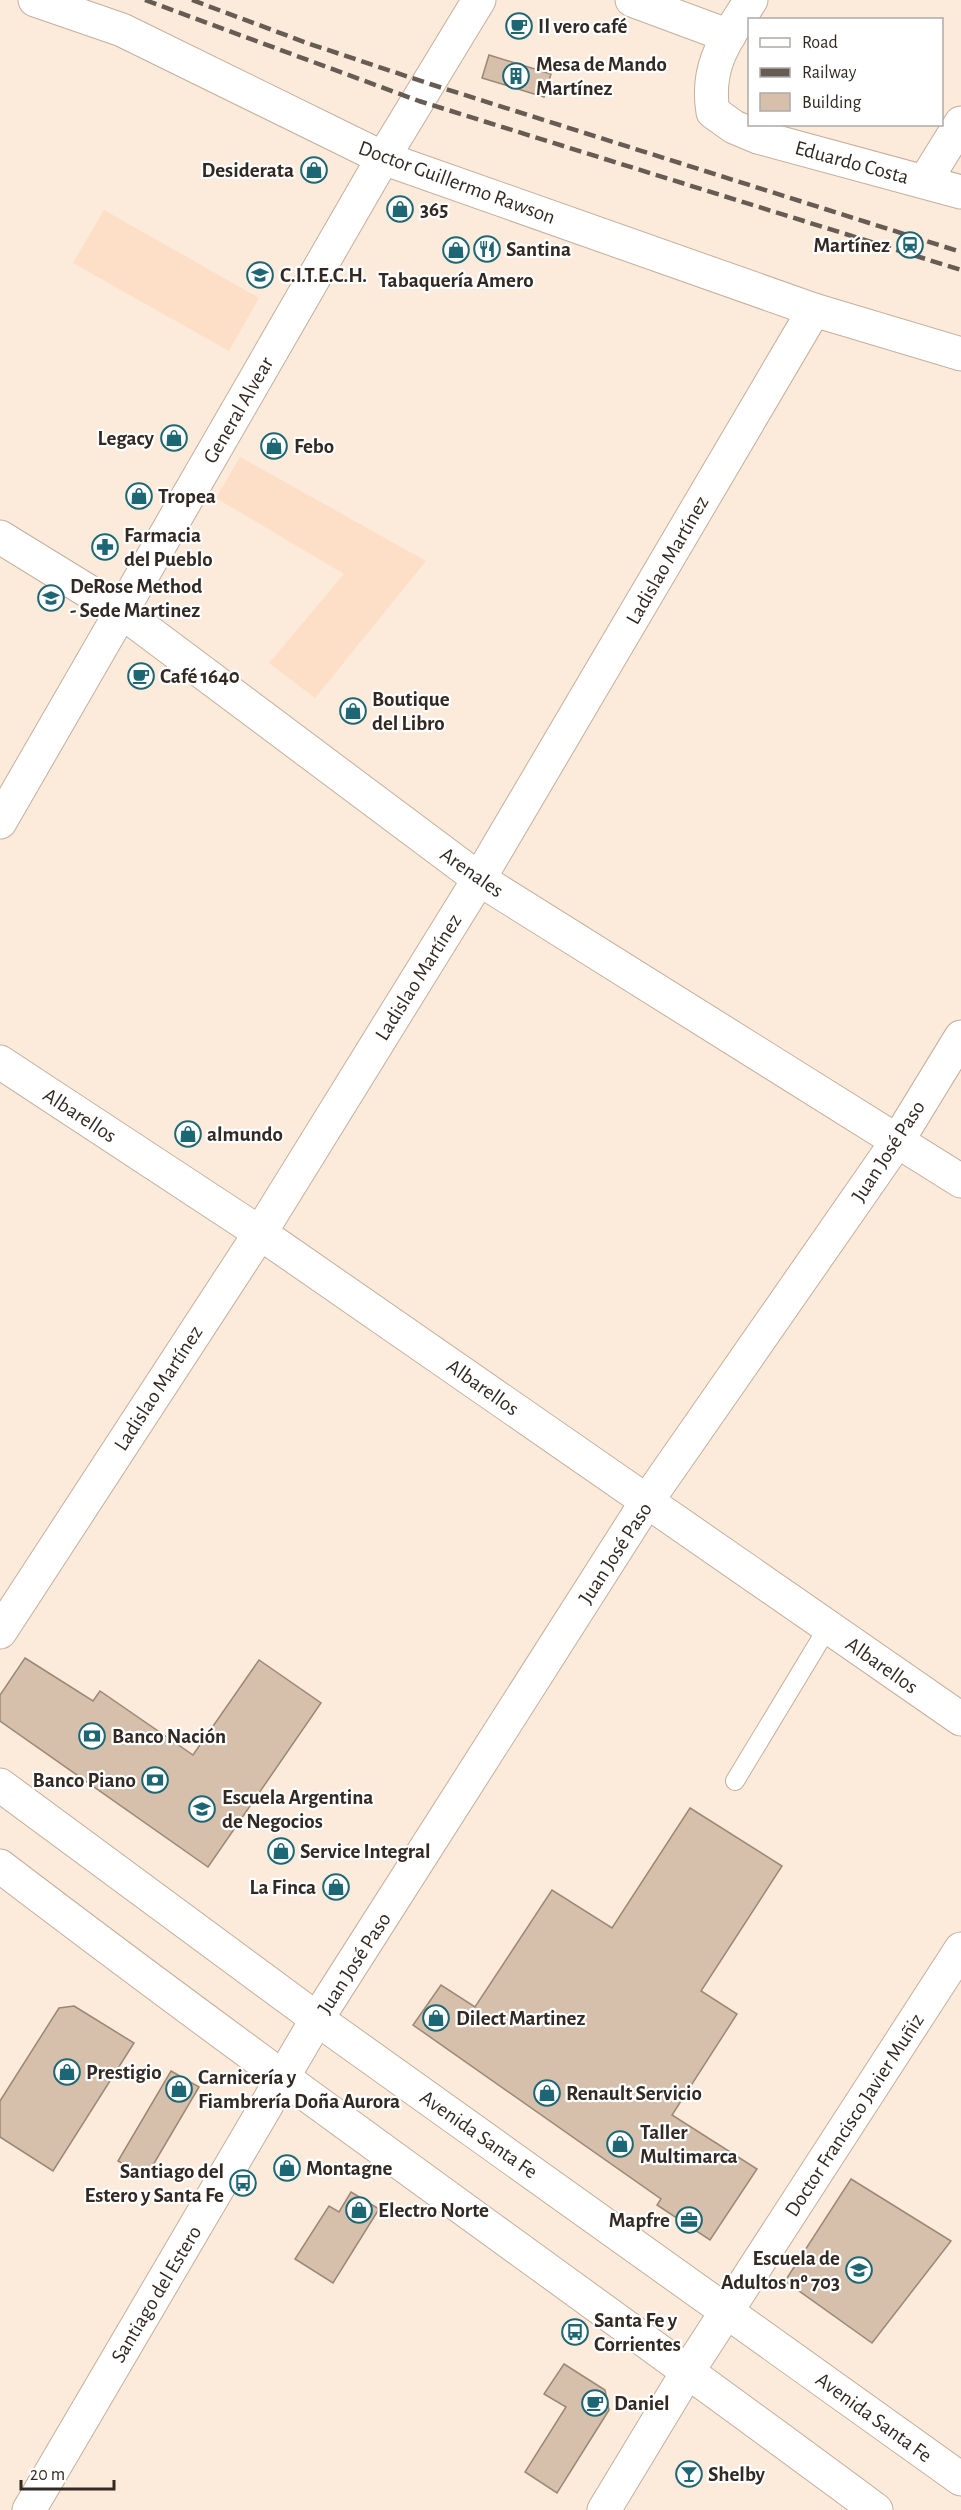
<svg xmlns="http://www.w3.org/2000/svg" width="961" height="2510" font-family="'Alegreya Sans',sans-serif">
<rect width="100%" height="100%" fill="#fceada"/>
<g fill="#fcdfc6">
<polygon points="104,210 259,298 229,351 73,263"/>
<polygon points="240,457 426,561 315,698 269,663 344,574 216,498"/>
</g>
<g fill="#d6c0ac" stroke="#9c8775" stroke-width="1.5">
<polygon points="489,55 551,74 544,97 482,78"/>
<polygon points="25,1658 93,1701 100,1691 193,1755 259,1660 321,1703 208,1867 0,1721 0,1695"/>
<polygon points="690,1808 782,1866 701,1991 737,2014 672,2115 757,2169 710,2240 657,2205 661,2199 413,2025 441,1985 475,2007 552,1890 612,1928"/>
<polygon points="74,2006 134,2043 53,2171 0,2137 0,2101 59,2008"/>
<polygon points="171,2071 199,2087 146,2177 118,2161"/>
<polygon points="851,2179 951,2241 872,2343 785,2281"/>
<polygon points="351,2192 379,2209 333,2283 295,2259 329,2206 339,2212"/>
<polygon points="564,2364 605,2390 609,2410 557,2493 525,2472 566,2407 544,2394"/>
</g>
<g fill="none" stroke-linecap="round" stroke-linejoin="round">
<g stroke="#c4af9c" stroke-width="20">
<polyline id="service" points="735,1781 828,1627"/>
</g>
<g stroke="#c4af9c" stroke-width="35">
<g id="minor">
<polyline points="35,0 122,30 383,158 814,310 961,354"/>
<polyline points="632,0 729,36"/>
<path d="M 751,0 C 727,38 705,65 713,112 L 734,127 L 758,137 L 961,192"/>
<polyline points="925,181 961,123"/>
<polyline points="0,537 122,612 479,879 961,1181"/>
<polyline points="0,1062 260,1233 961,1719"/>
<polyline points="0,1632 260,1233 479,879 814,310"/>
<polyline points="29,2510 317,2019 647,1501 898,1140 961,1037"/>
<polyline points="604,2510 688,2371 961,1949"/>
</g>
</g>
<g stroke="#c4af9c" stroke-width="35">
<polyline id="tertiary" points="0,822 383,158 479,0"/>
</g>
<g stroke="#c4af9c" stroke-width="35">
<g id="secondary">
<polyline points="0,1785 317,2019 961,2479"/>
<path d="M 0,1866 C 288,2086 585,2294 876,2510"/>
</g>
</g>
<use href="#service" stroke="#fff" stroke-width="18"/>
<use href="#minor" stroke="#fff" stroke-width="33"/>
<use href="#tertiary" stroke="#fff" stroke-width="33"/>
<use href="#secondary" stroke="#fff" stroke-width="33"/>
<g stroke="#675c53" stroke-width="4.5" stroke-dasharray="12 6" stroke-linecap="butt">
<polyline points="145,0 419,101 961,270"/>
<polyline points="192,0 307,43 430,84 961,252"/>
</g>
</g>
<defs>
<g id="cafe-ring" transform="scale(1.35)"><circle r="9.5" fill="#fff" stroke="#1d6673" stroke-width="1.5"/><path d="M-5.5-4.5H6V0H3Q3 3.5 0 3.5H-2.5Q-5.5 3.5-5.5 0ZM3-3.2v2h1.7v-2ZM-6 4.5H4V6H-6Z" fill="#1d6673"/></g>
<g id="building-ring" transform="scale(1.35)"><circle r="9.5" fill="#fff" stroke="#1d6673" stroke-width="1.5"/><path d="M-4-6H4V6H1V3H-1V6H-4ZM-2.5-4.3h1.7v1.8h-1.7ZM.8-4.3h1.7v1.8H.8ZM-2.5-1h1.7V.8h-1.7ZM.8-1h1.7V.8H.8Z" fill="#1d6673"/></g>
<g id="shop-ring" transform="scale(1.35)"><circle r="9.5" fill="#fff" stroke="#1d6673" stroke-width="1.5"/><path d="M-5-2.5h2.3a2.7 3.5 0 0 1 5.4 0H5L5.5 6h-11ZM-1.5-2.5h3a1.5 2.3 0 0 0-3 0Z" fill="#1d6673"/></g>
<g id="station-ring" transform="scale(1.35)"><circle r="9.5" fill="#fff" stroke="#1d6673" stroke-width="1.5"/><path d="M-3-6H3Q5-6 5-4V2Q5 4 3 4L4.5 6H3L1.5 4h-3L-3 6H-4.5L-3 4Q-5 4-5 2V-4Q-5-6-3-6ZM-3.5-4v3h7v-3ZM-3.5 1v1.5H-2V1ZM2 1v1.5H3.5V1Z" fill="#1d6673"/></g>
<g id="restaurant-ring" transform="scale(1.35)"><circle r="9.5" fill="#fff" stroke="#1d6673" stroke-width="1.5"/><path d="M-5-6h1v4h1v-4h1v4h1v-4h1v5L-1.5 .5V6h-2V.5L-5-1ZM5-6V6H3V1.5H1.5Q1.5-4 5-6Z" fill="#1d6673"/></g>
<g id="university-ring" transform="scale(1.35)"><circle r="9.5" fill="#fff" stroke="#1d6673" stroke-width="1.5"/><path d="M0-5L7-2L0 1L-7-2ZM-4 1L0 2.5L4 1V4Q0 6-4 4Z" fill="#1d6673"/></g>
<g id="pharmacy-ring" transform="scale(1.35)"><circle r="9.5" fill="#fff" stroke="#1d6673" stroke-width="1.5"/><path d="M-2-6h4v4h4v4h-4v4h-4v-4h-4v-4h4Z" fill="#1d6673"/></g>
<g id="bank-ring" transform="scale(1.35)"><circle r="9.5" fill="#fff" stroke="#1d6673" stroke-width="1.5"/><path d="M-6-4H6V4H-6ZM0-2.3a2.3 2.3 0 1 0 0 4.6a2.3 2.3 0 1 0 0-4.6Z" fill="#1d6673"/></g>
<g id="bus-ring" transform="scale(1.35)"><circle r="9.5" fill="#fff" stroke="#1d6673" stroke-width="1.5"/><path d="M-5-6H5V4H4V6H2V4H-2V6H-4V4H-5ZM-3.5-4V0h7V-4ZM-3.5 1.2v1.5H-2V1.2ZM2 1.2v1.5H3.5V1.2Z" fill="#1d6673"/></g>
<g id="office-ring" transform="scale(1.35)"><circle r="9.5" fill="#fff" stroke="#1d6673" stroke-width="1.5"/><path d="M-6-3h4V-5.5h4V-3h4V5H-6ZM-1-4.5V-3h2v-1.5ZM-6 0V1H6V0Z" fill="#1d6673"/></g>
<g id="school-ring" transform="scale(1.35)"><circle r="9.5" fill="#fff" stroke="#1d6673" stroke-width="1.5"/><path d="M0-5L7-2L0 1L-7-2ZM-4 1L0 2.5L4 1V4Q0 6-4 4Z" fill="#1d6673"/></g>
<g id="bar-ring" transform="scale(1.35)"><circle r="9.5" fill="#fff" stroke="#1d6673" stroke-width="1.5"/><path d="M-6-5H6L.8 .8V4.5H3.5V6h-7V4.5H-.8V.8Z" fill="#1d6673"/></g>
</defs>
<g fill-rule="evenodd">
<use href="#cafe-ring" x="519" y="26"/>
<use href="#building-ring" x="516" y="76"/>
<use href="#shop-ring" x="314" y="170"/>
<use href="#shop-ring" x="400" y="209"/>
<use href="#station-ring" x="910" y="245"/>
<use href="#restaurant-ring" x="487" y="249"/>
<use href="#shop-ring" x="456" y="250"/>
<use href="#university-ring" x="260" y="275"/>
<use href="#shop-ring" x="174" y="438"/>
<use href="#shop-ring" x="274" y="446"/>
<use href="#shop-ring" x="139" y="496"/>
<use href="#pharmacy-ring" x="105" y="547"/>
<use href="#university-ring" x="51" y="598"/>
<use href="#cafe-ring" x="141" y="676"/>
<use href="#shop-ring" x="353" y="711"/>
<use href="#shop-ring" x="188" y="1134"/>
<use href="#bank-ring" x="92" y="1736"/>
<use href="#bank-ring" x="155" y="1780"/>
<use href="#university-ring" x="202" y="1809"/>
<use href="#shop-ring" x="281" y="1851"/>
<use href="#shop-ring" x="336" y="1887"/>
<use href="#shop-ring" x="436" y="2018"/>
<use href="#shop-ring" x="67" y="2072"/>
<use href="#shop-ring" x="179" y="2089"/>
<use href="#shop-ring" x="547" y="2093"/>
<use href="#shop-ring" x="620" y="2144"/>
<use href="#shop-ring" x="287" y="2168"/>
<use href="#bus-ring" x="243" y="2183"/>
<use href="#shop-ring" x="359" y="2210"/>
<use href="#office-ring" x="689" y="2220"/>
<use href="#school-ring" x="859" y="2270"/>
<use href="#bus-ring" x="575" y="2332"/>
<use href="#cafe-ring" x="595" y="2403"/>
<use href="#bar-ring" x="689" y="2474"/>
</g>
<g text-anchor="middle" stroke-width="4.5" stroke-linejoin="round" paint-order="stroke">
<g font-size="21" font-weight="bold" fill="#322922" stroke="#fff" text-anchor="start">
<text x="538" y="33">Il vero café</text>
<text x="536" y="71">Mesa de Mando<tspan x="536" dy="24">Martínez</tspan></text>
<text x="294" y="177" text-anchor="end">Desiderata</text>
<text x="420" y="216">365</text>
<text x="890" y="252" text-anchor="end">Martínez</text>
<text x="506" y="256">Santina</text>
<text x="280" y="282">C.I.T.E.C.H.</text>
<text x="456" y="287" text-anchor="middle">Tabaquería Amero</text>
<text x="154" y="445" text-anchor="end">Legacy</text>
<text x="294" y="453">Febo</text>
<text x="158" y="503">Tropea</text>
<text x="124" y="542">Farmacia<tspan x="124" dy="24">del Pueblo</tspan></text>
<text x="70" y="593">DeRose Method<tspan x="70" dy="24">- Sede Martinez</tspan></text>
<text x="160" y="683">Café 1640</text>
<text x="372" y="706">Boutique<tspan x="372" dy="24">del Libro</tspan></text>
<text x="207" y="1141">almundo</text>
<text x="112" y="1743">Banco Nación</text>
<text x="136" y="1787" text-anchor="end">Banco Piano</text>
<text x="222" y="1804">Escuela Argentina<tspan x="222" dy="24">de Negocios</tspan></text>
<text x="300" y="1858">Service Integral</text>
<text x="316" y="1894" text-anchor="end">La Finca</text>
<text x="456" y="2025">Dilect Martinez</text>
<text x="86" y="2079">Prestigio</text>
<text x="198" y="2084">Carnicería y<tspan x="198" dy="24">Fiambrería Doña Aurora</tspan></text>
<text x="566" y="2100">Renault Servicio</text>
<text x="640" y="2139">Taller<tspan x="640" dy="24">Multimarca</tspan></text>
<text x="306" y="2175">Montagne</text>
<text x="224" y="2178" text-anchor="end">Santiago del<tspan x="224" dy="24">Estero y Santa Fe</tspan></text>
<text x="378" y="2217">Electro Norte</text>
<text x="670" y="2227" text-anchor="end">Mapfre</text>
<text x="840" y="2265" text-anchor="end">Escuela de<tspan x="840" dy="24">Adultos nº 703</tspan></text>
<text x="594" y="2327">Santa Fe y<tspan x="594" dy="24">Corrientes</tspan></text>
<text x="614" y="2410">Daniel</text>
<text x="708" y="2481">Shelby</text>
</g>
<g font-size="21" fill="#322922" stroke="#fff">
<text transform="translate(852 162) rotate(15)" y="7">Eduardo Costa</text>
<text transform="translate(457 182) rotate(20)" y="7">Doctor Guillermo Rawson</text>
<text transform="translate(238 410) rotate(-60)" y="7">General Alvear</text>
<text transform="translate(667 560) rotate(-60)" y="7">Ladislao Martínez</text>
<text transform="translate(472 872) rotate(35)" y="7">Arenales</text>
<text transform="translate(418 977) rotate(-58)" y="7">Ladislao Martínez</text>
<text transform="translate(80 1115) rotate(33)" y="7">Albarellos</text>
<text transform="translate(888 1151) rotate(-57)" y="7">Juan José Paso</text>
<text transform="translate(483 1387) rotate(35)" y="7">Albarellos</text>
<text transform="translate(158 1388) rotate(-57)" y="7">Ladislao Martínez</text>
<text transform="translate(615 1553) rotate(-57)" y="7">Juan José Paso</text>
<text transform="translate(882 1665) rotate(35)" y="7">Albarellos</text>
<text transform="translate(354 1963) rotate(-57)" y="7">Juan José Paso</text>
<text transform="translate(854 2115) rotate(-57)" y="7">Doctor Francisco Javier Muñiz</text>
<text transform="translate(479 2134) rotate(35)" y="7">Avenida Santa Fe</text>
<text transform="translate(156 2294) rotate(-59)" y="7">Santiago del Estero</text>
<text transform="translate(874 2417) rotate(36)" y="7">Avenida Santa Fe</text>
</g>
</g>
<rect x="748" y="18" width="195" height="108" fill="#ffffff" stroke="#ada9a7" stroke-width="1.5"/>
<rect x="760" y="38" width="30" height="9" fill="#ffffff" stroke="#ada9a7" stroke-width="1.5"/>
<text x="802" y="48" font-size="18" fill="#322922">Road</text>
<rect x="760" y="68" width="30" height="9" fill="#675c53" stroke="#ada9a7" stroke-width="1.5"/>
<text x="802" y="78" font-size="18" fill="#322922">Railway</text>
<rect x="760" y="93" width="30" height="18" fill="#d6c0ac" stroke="#ada9a7" stroke-width="1.5"/>
<text x="802" y="108" font-size="18" fill="#322922">Building</text>
<path d="M21 2480v9h93v-9" fill="none" stroke="#322922" stroke-width="3"/>
<text x="30" y="2480" font-size="18" fill="#322922" stroke="#ffffff" stroke-width="4.5" paint-order="stroke">20 m</text>
</svg>
